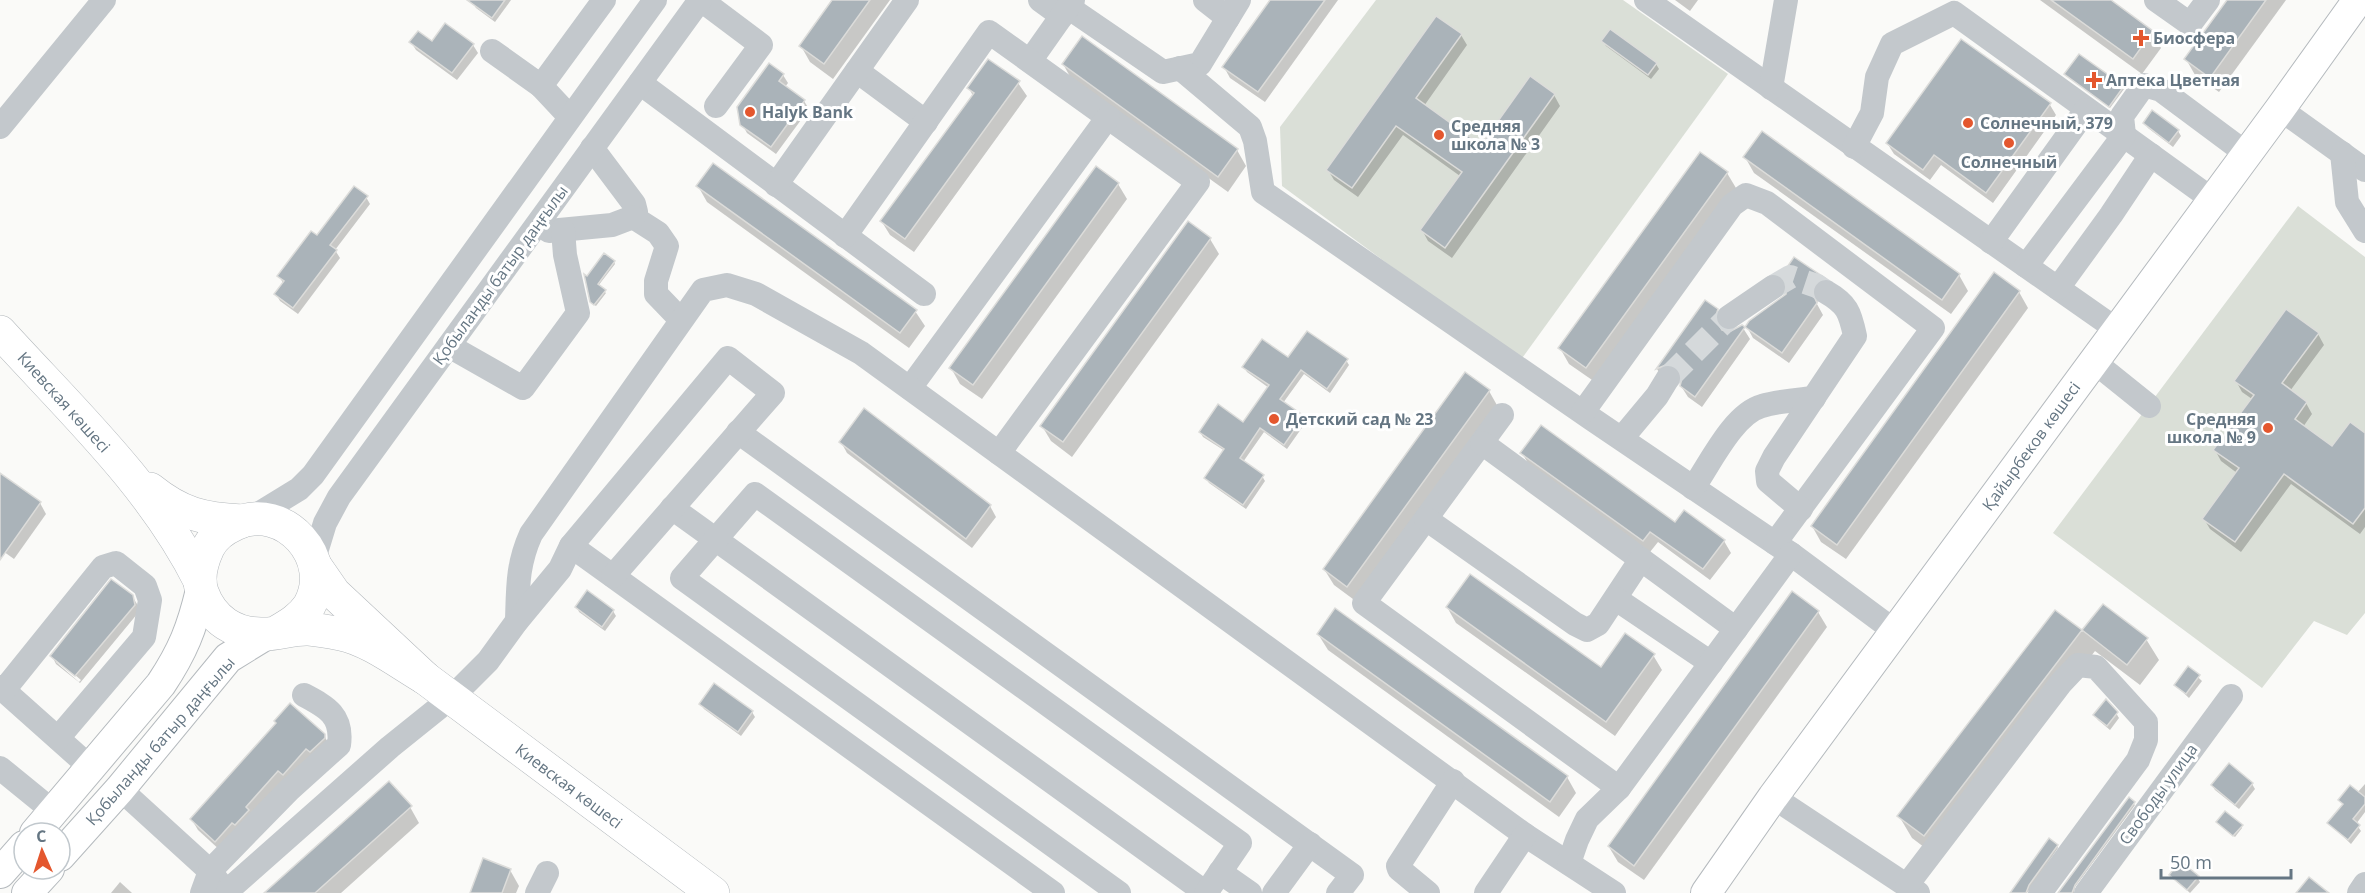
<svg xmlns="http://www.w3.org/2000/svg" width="2365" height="893" font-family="'Open Sans',sans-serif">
<rect width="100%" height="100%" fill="#fafaf8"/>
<g fill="#dadfd7">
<polygon points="1376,0 1623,0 1728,74 1520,361 1282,186 1280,127"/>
<polygon points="2298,206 2365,257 2365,613 2347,635 2314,621 2262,688 2053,533"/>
</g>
<g fill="#0003" fill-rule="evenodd">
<polygon points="475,0 511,0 495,22 476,8 473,3"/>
<polygon points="834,0 890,0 833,79 810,62 801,46"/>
<polygon points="1272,0 1338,0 1265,102 1230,78 1224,67"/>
<polygon points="1675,0 1698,0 1690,11"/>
<polygon points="2040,0 2108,0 2152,32 2161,48 2142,74"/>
<polygon points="2229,0 2286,0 2219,92 2195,75 2186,59"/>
<polygon points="1461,35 1467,45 1424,106 1481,147 1530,78 1554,95 1560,106 1452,258 1428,241 1422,230 1460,176 1403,135 1358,197 1334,180 1328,170"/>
<polygon points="1082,38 1237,150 1246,166 1228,192 1072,80 1063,64"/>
<polygon points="1603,41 1656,64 1659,69 1651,79 1606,46"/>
<polygon points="1961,41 2050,105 2056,115 1993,203 1941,165 1930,180 1894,154 1887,143"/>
<polygon points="411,42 473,45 478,53 457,80 416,50"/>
<polygon points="769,65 783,75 788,83 785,87 804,101 809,109 776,154 747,133 742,124"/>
<polygon points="2066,74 2123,87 2124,89 2110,108"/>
<polygon points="1018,83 1027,96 914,252 890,235 882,222 973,96 969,88"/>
<polygon points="2145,123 2178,131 2181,136 2173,147 2148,128"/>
<polygon points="1745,157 1959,275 1968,291 1951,314 1754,173"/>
<polygon points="1727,173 1736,188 1595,382 1569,364 1560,348"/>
<polygon points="1118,184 1127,199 982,399 960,384 951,368"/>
<polygon points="698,186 915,311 925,326 909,348 707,202"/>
<polygon points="366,197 370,204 335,250 340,258 298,314 280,301 276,294 283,283 279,276 317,237"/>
<polygon points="1210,239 1219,254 1072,457 1051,441 1042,426"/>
<polygon points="1795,259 1824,279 1829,289 1819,296 1817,304 1823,315 1789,363 1753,338 1747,327 1787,295"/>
<polygon points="614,262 615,264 598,286 606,293 596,306 593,304 586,278"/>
<polygon points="2019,292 2028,308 1846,559 1821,542 1812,526"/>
<polygon points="1705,302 1717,310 1723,321 1721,331 1731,333 1743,328 1750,339 1702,407 1688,397 1681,386 1684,377 1674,374 1663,379 1657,369"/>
<polygon points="2318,334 2324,345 2290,391 2306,403 2312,414 2303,427 2332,449 2365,435 2365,527 2360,534 2291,484 2241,552 2210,529 2204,519 2237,473 2221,461 2215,450 2252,399 2242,392 2236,381"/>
<polygon points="1289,360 1346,360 1349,365 1330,393 1304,374 1283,403 1303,417 1306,422 1287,449 1264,432 1243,462 1262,476 1265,481 1246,509 1209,483 1206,478 1225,451 1203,437 1200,432 1244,424 1269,388 1247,372 1244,367"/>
<polygon points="1489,391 1498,407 1357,602 1334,585 1324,569"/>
<polygon points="841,442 990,506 996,517 972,548 847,453"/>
<polygon points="1522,453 1676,524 1724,541 1731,553 1710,580 1658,542 1650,552 1529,465"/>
<polygon points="0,475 40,503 46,514 14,559 0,549"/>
<path d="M 132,596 L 137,604 L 138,613 L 80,683 L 56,664 L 52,656 ZM 56,659 L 81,680 L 79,682 L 56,662 Z"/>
<polygon points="2103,606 2146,639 2159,660 2140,685 2095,651 1937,857 1912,838 1899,816 2055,612 2082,632"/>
<polygon points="577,607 613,611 616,616 605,631 579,612"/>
<polygon points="1447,607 1601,669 1653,655 1662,670 1615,736 1456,623"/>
<polygon points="1818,612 1827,627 1644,880 1618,862 1609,847"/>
<polygon points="1318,634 1567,777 1576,793 1559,817 1328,650"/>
<polygon points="2188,668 2202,681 2189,698 2175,685"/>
<polygon points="701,704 752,712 755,717 741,736 704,709"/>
<polygon points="2116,713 2119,718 2110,730 2098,720 2095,715"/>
<polygon points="324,735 330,747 222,852 198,830 192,820"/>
<polygon points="2229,765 2252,784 2255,789 2239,809 2215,790 2212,785"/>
<polygon points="2365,784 2365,812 2356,824 2361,831 2351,844 2329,823 2343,805 2340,800 2357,793"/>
<polygon points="2129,799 2135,805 2075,887 2074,893 2058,893"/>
<polygon points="410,807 419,823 341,893 266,893"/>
<polygon points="2219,824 2241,826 2242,828 2235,837"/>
<polygon points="2057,846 2058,848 2027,893 2012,893"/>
<polygon points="510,870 519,886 516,893 472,893"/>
<polygon points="2171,875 2197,877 2200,882 2190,893"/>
<polygon points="120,882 132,893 111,893"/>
</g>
<g fill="#aab3b9" stroke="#dcdcda" stroke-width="1.5">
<polygon points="467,0 505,0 492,18"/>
<polygon points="832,0 870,0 824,64 799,46"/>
<polygon points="1270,0 1325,0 1258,92 1222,67"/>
<polygon points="2051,0 2111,0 2153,31 2133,59"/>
<polygon points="2227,0 2266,0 2210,78 2184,59"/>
<polygon points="1436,16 1462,34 1416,98 1481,145 1530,76 1555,94 1445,248 1420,230 1462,172 1396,126 1352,188 1326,170"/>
<polygon points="445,23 474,44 452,73 409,42 418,31 432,41"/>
<polygon points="1610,29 1657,63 1648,75 1601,41"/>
<polygon points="1082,36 1238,149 1218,177 1062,64"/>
<polygon points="1961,39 2051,103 1986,193 1934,155 1923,170 1886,143"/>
<polygon points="2079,54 2124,86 2109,107 2064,74"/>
<polygon points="988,59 1020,81 905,239 880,221 974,93 967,88"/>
<polygon points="769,63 784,74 779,81 805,100 771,147 740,125 737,107"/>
<polygon points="2152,110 2179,130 2169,143 2143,123"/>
<polygon points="1762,131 1960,274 1942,300 1743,157"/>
<polygon points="1700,152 1728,172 1586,368 1558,348"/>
<polygon points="713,163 917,310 900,333 696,186"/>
<polygon points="1096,166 1119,183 973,385 949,368"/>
<polygon points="354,186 368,196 330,245 337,250 293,308 274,294 284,281 277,276 311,231 317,235"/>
<polygon points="1188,221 1211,238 1063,442 1040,426"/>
<polygon points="604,253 615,261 598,284 606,290 594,305 590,302 584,274 587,276"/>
<polygon points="1794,257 1825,278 1819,280 1814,285 1812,292 1817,303 1782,353 1745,327 1749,321 1786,294 1787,285 1781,276"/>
<polygon points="1994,272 2020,291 1837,545 1811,526"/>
<polygon points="1705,300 1718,309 1715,319 1722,330 1731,331 1742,325 1745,327 1695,397 1680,386 1682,378 1676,366 1668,364 1656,369"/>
<polygon points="2286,309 2319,333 2282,383 2307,402 2295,419 2332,446 2350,422 2365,433 2365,508 2353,524 2284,474 2235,542 2202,519 2239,468 2213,450 2254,395 2234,381"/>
<polygon points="1307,331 1348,359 1327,389 1301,370 1280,399 1304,416 1284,445 1260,428 1240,458 1264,475 1243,505 1204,478 1224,449 1199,432 1218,404 1243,422 1269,385 1242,367 1262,339 1288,357"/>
<polygon points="1465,372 1490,390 1347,587 1323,569"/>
<polygon points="864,408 991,505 966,539 839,442"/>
<polygon points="1541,425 1675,522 1684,510 1725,540 1703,569 1650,532 1643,541 1520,453"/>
<polygon points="0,473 41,502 0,560"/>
<polygon points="1470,574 1601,667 1625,633 1655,654 1606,722 1446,607"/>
<polygon points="111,579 133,595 135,605 75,676 50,656"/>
<polygon points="587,590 614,610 602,627 575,607"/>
<polygon points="1792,591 1819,611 1634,866 1608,846"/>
<polygon points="2103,604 2148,638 2127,665 2082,630"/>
<polygon points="1335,608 1568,776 1550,802 1317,634"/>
<polygon points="2055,610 2082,630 1924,836 1897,816"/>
<polygon points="2188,666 2200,675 2186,694 2174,685"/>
<polygon points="714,683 753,711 738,732 699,704"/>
<polygon points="2106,699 2118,712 2107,726 2093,715"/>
<polygon points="290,703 325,734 325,738 310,752 306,749 283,775 278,771 246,807 249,810 235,825 232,823 215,842 190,819 276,723 274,721"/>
<polygon points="2229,763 2253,783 2235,805 2211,785"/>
<polygon points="389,781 412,806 315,893 264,893"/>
<polygon points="2350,785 2365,797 2365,804 2353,819 2360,825 2348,840 2327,823 2343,804 2338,800"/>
<polygon points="2129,797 2135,802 2075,885 2072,893 2058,893"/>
<polygon points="2225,811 2243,825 2233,836 2216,822"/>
<polygon points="2049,838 2058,845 2029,885 2026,893 2010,893"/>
<polygon points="483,858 511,869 502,893 470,893"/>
<polygon points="2180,861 2199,876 2187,890 2169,875"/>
<polygon points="2309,877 2329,893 2296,893"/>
</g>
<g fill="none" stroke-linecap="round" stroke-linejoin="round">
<g stroke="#d5d9db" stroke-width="24" stroke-dasharray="24 12" stroke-linecap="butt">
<polyline points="1773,287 1790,277 1817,286 1826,292"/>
<polyline points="1668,378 1729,317"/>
</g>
<g stroke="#b5babe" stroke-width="32">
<g id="major">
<path d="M 35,833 L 161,684 C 183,651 192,628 201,590"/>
<polyline points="60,856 120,789 228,658 267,634"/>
<polyline points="0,873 24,846"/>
<polyline points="27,893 49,869"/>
<polyline points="1706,893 1773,797 2280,109 2358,0"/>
</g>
</g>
<g stroke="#b4b9bd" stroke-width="34">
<g id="highway">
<path d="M 0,332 C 71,410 152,485 200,581"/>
<path d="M 150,489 C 181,514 203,519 242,521"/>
<polyline points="316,567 334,593 425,678 713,893"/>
<path d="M 277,632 C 289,625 301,618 309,606 C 336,559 284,501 235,524 C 224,529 213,537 208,548 C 202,561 197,577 202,592 C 212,620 235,635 264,634 C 279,634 294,628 309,629 C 320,630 331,632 341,634 C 368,639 401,664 425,678"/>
</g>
</g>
<g stroke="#c3c8cc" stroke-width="24">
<polyline points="701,0 761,45 716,106"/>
<polyline points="1040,0 1062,16"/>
<polyline points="1205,0 1228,18"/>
<polyline points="1646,0 2116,329"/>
<polyline points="2156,0 2190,24 2208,0"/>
<polyline points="1068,7 1163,72 1200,64 1239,0"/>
<polyline points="492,51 541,86"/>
<polyline points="1030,61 1073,0"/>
<polyline points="1180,68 1250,127 1255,141 1263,192 1592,419 1791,554 1896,632"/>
<polyline points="857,71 926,122"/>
<polyline points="640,83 924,294"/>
<polyline points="1771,88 1786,0"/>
<polyline points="2280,109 2365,170"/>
<polyline points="570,117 541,86 604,0"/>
<polyline points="0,127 104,0"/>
<polyline points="1854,147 1872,113 1877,77 1892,44 1954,13 2213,200"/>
<polyline points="592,148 634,204 636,212 633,217 658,233 667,246 656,281 656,294 681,320"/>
<polyline points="2342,153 2347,202 2365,231"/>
<polyline points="776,185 907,0"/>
<polyline points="549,231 612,225 633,217"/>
<polyline points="845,236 989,32 1198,182 999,453"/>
<polyline points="1991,242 2086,110"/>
<polyline points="2026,266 2124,135 2122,116 2144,85 2161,90 2247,154"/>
<polyline points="2058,288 2111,215 2151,155"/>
<polyline points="1729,317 1773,287"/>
<polyline points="449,346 523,388 578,313 565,255 563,230"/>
<polyline points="2093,361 2149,406"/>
<polyline points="910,388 1108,117"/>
<polyline points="1583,412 1732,205 1746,195 1767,203 1933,328 1775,543"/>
<polyline points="1502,415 1364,603 1619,788"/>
<polyline points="738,432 1352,875 1338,893"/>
<polyline points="1622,438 1657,396 1668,378"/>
<polyline points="1482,443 1736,629"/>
<path d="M 1693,488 C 1710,464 1733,414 1762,406 C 1778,401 1797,400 1814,398"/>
<polyline points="672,508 1206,893"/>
<path d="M 1801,509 L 1768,481 L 1767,471 L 1774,457 L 1855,336 C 1850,312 1847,304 1826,292"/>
<polyline points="250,519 299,489 313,475 655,0"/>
<polyline points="1426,519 1575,624 1587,630 1598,624 1641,559"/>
<polyline points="571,546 1053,893"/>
<polyline points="314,559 325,523 339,497 700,0"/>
<polyline points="1616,599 1711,663"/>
<path d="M 517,621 C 518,588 517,565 531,534 L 703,290 L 727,285 L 756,294 L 861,353 L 1525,835 L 1614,893"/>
<polyline points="0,687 91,768"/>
<polyline points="4,690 103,567 116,563 145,586 150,600 144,637 58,738"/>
<polyline points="0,768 54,812"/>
<polyline points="120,789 210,871 220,884"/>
<polyline points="1773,797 1918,893"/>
<polyline points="1569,863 1577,840 1587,819 1619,788 1791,554"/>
<polyline points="1220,872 1250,893"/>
<polyline points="1907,885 2061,683 2078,665 2096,667 2146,722 2146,740 2138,760 2040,893"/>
<polyline points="226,892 390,747 451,698 488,661 517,621 560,569 571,546 728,358 773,393 613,576"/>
<path d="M 202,893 L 210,871 L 289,790 L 339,745 C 343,716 327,707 304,695"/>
<polyline points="537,893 547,873"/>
<polyline points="1119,893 682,578 755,494 1240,843 1206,893"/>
<polyline points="1274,893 1310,844"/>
<polyline points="1428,893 1399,869 1398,866 1453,781"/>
<polyline points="1486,893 1525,835"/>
<polyline points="2086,893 2231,696"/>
<polyline points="2359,893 2365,884"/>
</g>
<use href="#major" stroke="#fff" stroke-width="30"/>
<use href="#highway" stroke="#fff" stroke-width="33"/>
</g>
<g fill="#e4572e" stroke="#fff" stroke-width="2">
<path d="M2138 29h6v6h6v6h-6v6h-6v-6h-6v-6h6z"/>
<path d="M2091 71h6v6h6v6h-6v6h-6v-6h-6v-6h6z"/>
<circle cx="750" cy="112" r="6"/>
<circle cx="1968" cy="123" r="6"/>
<circle cx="1439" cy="135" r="6"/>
<circle cx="2009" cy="143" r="6"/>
<circle cx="1274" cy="419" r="6"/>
<circle cx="2268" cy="428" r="6"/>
</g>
<g text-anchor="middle" stroke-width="6" stroke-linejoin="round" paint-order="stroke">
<g font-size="16" font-weight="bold" fill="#657683" stroke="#fff" text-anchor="start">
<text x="2153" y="44">Биосфера</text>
<text x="2106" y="86">Аптека Цветная</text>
<text x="762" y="118">Halyk Bank</text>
<text x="1980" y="129">Солнечный, 379</text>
<text x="1451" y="132">Средняя<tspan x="1451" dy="18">школа № 3</tspan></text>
<text x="2009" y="168" text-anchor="middle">Солнечный</text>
<text x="1286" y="425">Детский сад № 23</text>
<text x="2256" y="425" text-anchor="end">Средняя<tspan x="2256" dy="18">школа № 9</tspan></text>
</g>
<g font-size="16" fill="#657683" stroke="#fff">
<text transform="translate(500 275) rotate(-54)" y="6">Қобыланды батыр даңғылы</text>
<text transform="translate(64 402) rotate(48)" y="6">Киевская көшесі</text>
<text transform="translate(2031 446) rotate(-54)" y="6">Қайырбеков көшесі</text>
<text transform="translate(160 741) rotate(-49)" y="6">Қобыланды батыр даңғылы</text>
<text transform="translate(569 786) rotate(37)" y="6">Киевская көшесі</text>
<text transform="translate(2158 794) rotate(-54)" y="6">Свободы улица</text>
</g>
</g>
<g transform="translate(42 851) rotate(357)"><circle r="28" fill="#ffffff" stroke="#c1c8cd" stroke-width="1.5"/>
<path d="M0-4.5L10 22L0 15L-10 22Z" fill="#e4572e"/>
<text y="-9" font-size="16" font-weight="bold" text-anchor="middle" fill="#657683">С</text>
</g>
<path d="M2161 869v9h130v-9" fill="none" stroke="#657683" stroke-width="3"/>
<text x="2170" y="869" font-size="18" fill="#657683" stroke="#ffffff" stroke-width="4.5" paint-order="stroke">50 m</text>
</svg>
